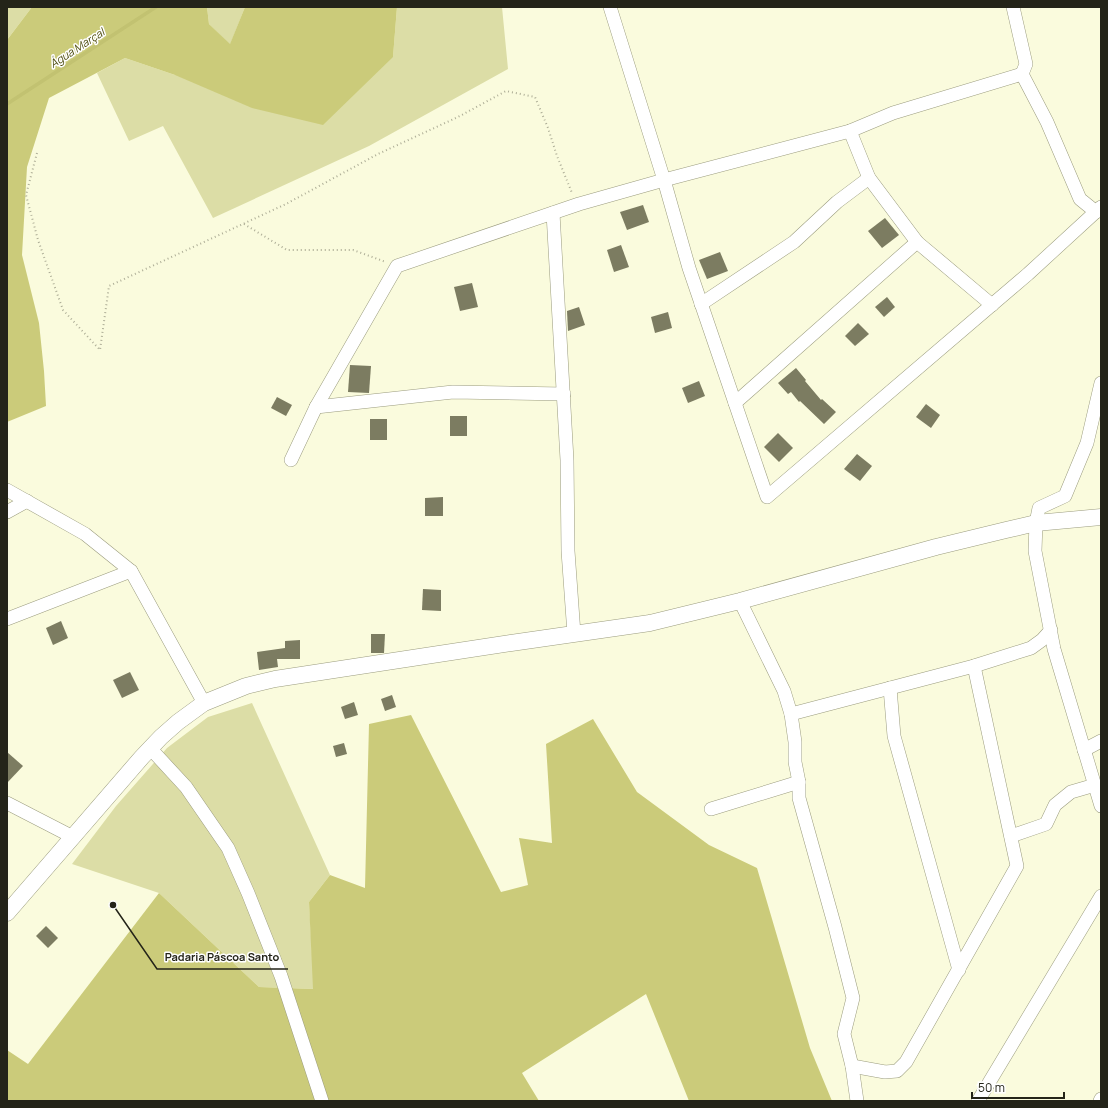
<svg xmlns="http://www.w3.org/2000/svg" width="1108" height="1108" font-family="Manrope,sans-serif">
<rect width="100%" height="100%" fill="#fafbdd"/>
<g fill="#dcdda6">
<polygon points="7,7 32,7 7,40"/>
<polygon points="207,7 245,7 230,45 209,24"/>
<polygon points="397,7 502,7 508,69 369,146 213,218 163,126 129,141 97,73 125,58 175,75 393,57"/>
<polygon points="252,703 330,875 309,902 314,989 259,987 159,893 72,864 116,806 167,748 208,717"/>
</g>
<g fill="#cbcb7a">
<polygon points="32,7 207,7 209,24 230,44 245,7 397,7 393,57 323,125 252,108 175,75 125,58 49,98 27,167 22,255 39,323 44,371 46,406 7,422 7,40"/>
<polygon points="411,715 501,892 528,885 519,838 552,843 546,744 593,719 637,792 709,845 757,868 810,1048 832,1101 689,1101 646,994 522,1073 539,1101 7,1101 7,1050 28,1064 159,893 259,987 313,989 309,902 330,875 365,888 369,724"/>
</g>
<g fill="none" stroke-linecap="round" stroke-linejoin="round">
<polyline stroke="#c2c271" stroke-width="3.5" points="7,104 156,7"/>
</g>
<g fill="#7c7c61">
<polygon points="643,205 649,222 627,230 620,212"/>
<polygon points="885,218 899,235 882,248 868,231"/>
<polygon points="621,245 629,267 614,272 607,250"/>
<polygon points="720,252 728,271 707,279 699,260"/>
<polygon points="472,283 478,307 460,311 454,287"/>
<polygon points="887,297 895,307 884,317 875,307"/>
<polygon points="579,307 585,325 568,331 567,311"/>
<polygon points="668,312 672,328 655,333 651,317"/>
<polygon points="858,323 869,334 855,346 845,336"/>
<polygon points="350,365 371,366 369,393 348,392"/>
<polygon points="796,368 806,380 805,381 821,400 822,399 836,412 824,424 800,401 799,402 791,392 788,394 778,383"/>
<polygon points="699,381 705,396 688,403 682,388"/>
<polygon points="277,397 292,405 286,416 271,408"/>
<polygon points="926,404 940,415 931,428 916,417"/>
<rect x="450" y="416" width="17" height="20"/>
<rect x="370" y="419" width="17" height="21"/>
<polygon points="778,433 793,448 779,462 764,447"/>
<polygon points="857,454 872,466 860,481 844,469"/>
<polygon points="443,497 443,516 425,516 425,498"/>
<polygon points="423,589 441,590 441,611 422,610"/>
<polygon points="61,621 68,638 53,645 46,628"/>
<polygon points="371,634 385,634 384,653 371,653"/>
<polygon points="300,640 300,659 277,659 278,667 259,670 257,652 285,648 285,641"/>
<polygon points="130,672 139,690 122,698 113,680"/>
<polygon points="392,695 396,707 385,711 381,699"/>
<polygon points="354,702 358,715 345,719 341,707"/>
<polygon points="344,743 347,754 336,757 333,746"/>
<polygon points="7,752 23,766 7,783"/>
<polygon points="46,926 58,938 48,948 36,936"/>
</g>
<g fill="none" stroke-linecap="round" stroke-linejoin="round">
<g stroke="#9b9c7f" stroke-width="14">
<g id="minor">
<polyline points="610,7 664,180 689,268 767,497 1028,274 1101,207"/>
<polyline points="1013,7 1026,64 1022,74 1047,122 1080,199 1096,212"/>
<polyline points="850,131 869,178 917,242 992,305"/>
<polyline points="553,213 567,460 568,551 574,634"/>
<polyline points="701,304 794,242 837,202 869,178"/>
<polyline points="1101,383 1087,443 1065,496 1039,508 1036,523 1035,551 1054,649 1101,806"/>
<polyline points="735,403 917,242"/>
<polyline points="316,407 453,392 564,394"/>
<polyline points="291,460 316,407 397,266 579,204 664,180 850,131 893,113 1022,74"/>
<polyline points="7,490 85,534 131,571 204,703"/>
<polyline points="7,512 27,501"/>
<polyline points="740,601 784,691 791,714 795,742 795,762 799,782 799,798 835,927 853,998 844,1034 852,1066 857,1101"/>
<polyline points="7,619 131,571"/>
<polyline points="890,688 894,736 959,970"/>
<polyline points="791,714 974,666 1031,648 1042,640 1051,630"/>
<polyline points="150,748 186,787 228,848 248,893 281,976 322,1101"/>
<polyline points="1084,750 1101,741"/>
<polyline points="7,803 73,837"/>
<polyline points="711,809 799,782"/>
<polyline points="1011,836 1046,824 1055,805 1071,792 1095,785"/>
<polyline points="852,1066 885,1072 897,1071 906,1062 1017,866 974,666"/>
<polyline points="978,1101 1101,896"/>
<polyline points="1100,1101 1101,1099"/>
</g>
</g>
<g stroke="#9b9c7f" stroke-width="17">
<polyline id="tertiary" points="7,913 142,757 161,737 178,722 204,703 246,686 275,679 511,643 650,623 740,601 936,547 1006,530 1036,523 1101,517"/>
</g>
<g stroke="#aeae97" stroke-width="2" stroke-dasharray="1 3" stroke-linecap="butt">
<polyline points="37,153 26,195 38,240 63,310 100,350 109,286 286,204 378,154 458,117 506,91 535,97 548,128 557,156 572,193"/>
<polyline points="244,224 287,250 353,250 386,262"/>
</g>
<use href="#minor" stroke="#fff" stroke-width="13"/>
<use href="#tertiary" stroke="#fff" stroke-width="16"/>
</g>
<g text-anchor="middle" stroke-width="3" stroke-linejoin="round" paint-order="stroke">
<g font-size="11" font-style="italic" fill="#4f4e10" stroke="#fff">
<text transform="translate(77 48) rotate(-33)" y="4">Água Marçal</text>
</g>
</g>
<path fill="none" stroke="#242419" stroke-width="1.5" d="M113 905L157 969H288"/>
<circle fill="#242419" stroke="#fff" stroke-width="1.5" cx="113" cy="905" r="4"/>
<g font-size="11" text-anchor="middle" font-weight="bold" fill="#242419" stroke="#fff" stroke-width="3" stroke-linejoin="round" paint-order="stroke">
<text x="222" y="961">Padaria Páscoa Santo</text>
</g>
<rect width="1108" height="1108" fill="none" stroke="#242419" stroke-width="16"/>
<path d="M972 1092v6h92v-6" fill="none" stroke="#242419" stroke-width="2"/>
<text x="978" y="1092" font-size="12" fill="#242419" stroke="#ffffff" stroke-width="3" paint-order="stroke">50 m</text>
</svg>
